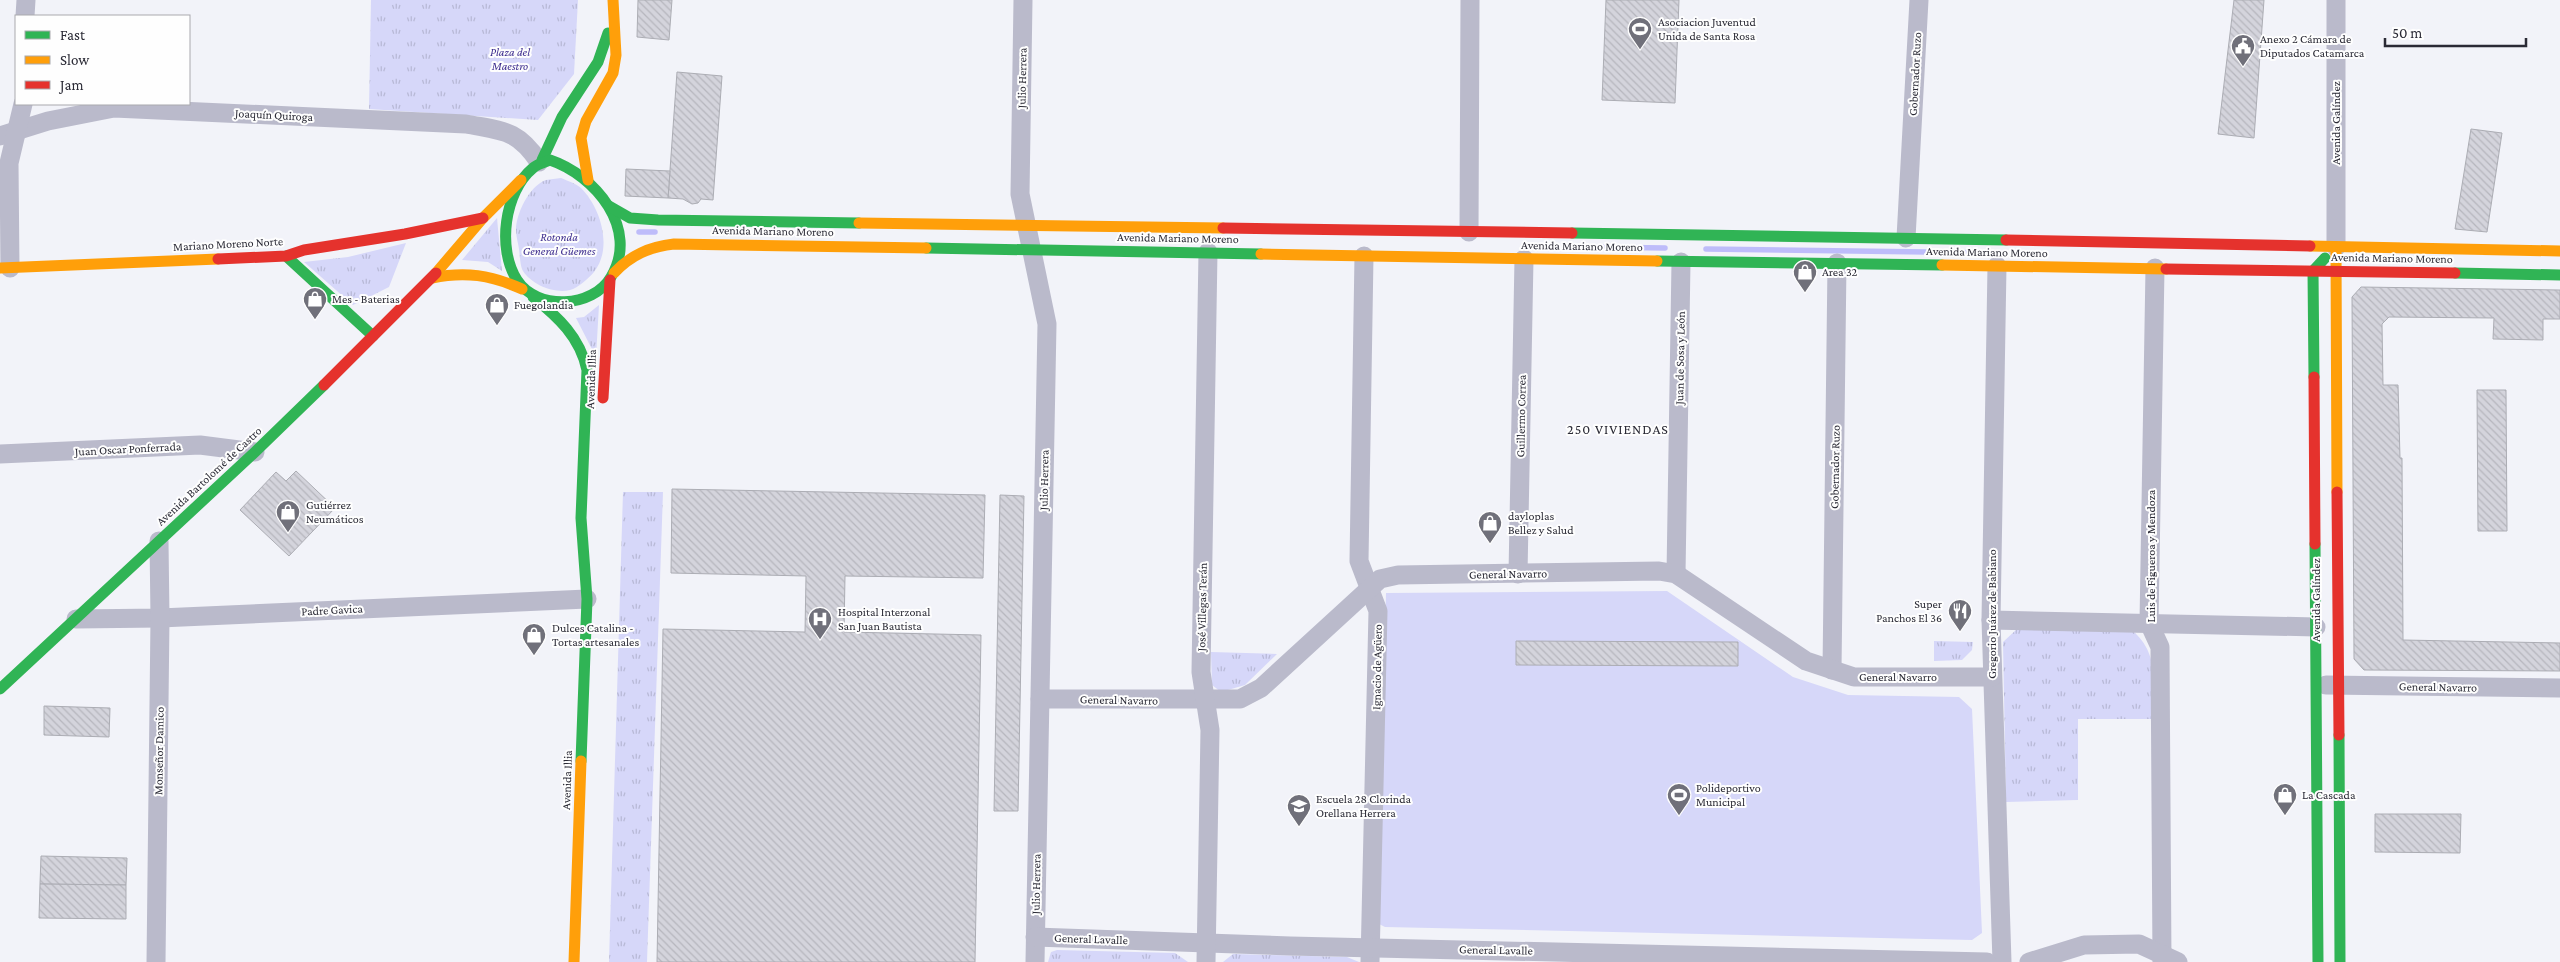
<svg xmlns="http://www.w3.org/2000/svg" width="2560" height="962" font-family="'Crimson Pro',serif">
<defs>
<pattern id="grass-tufts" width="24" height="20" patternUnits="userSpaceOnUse" patternTransform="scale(1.25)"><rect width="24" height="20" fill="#d6d7f9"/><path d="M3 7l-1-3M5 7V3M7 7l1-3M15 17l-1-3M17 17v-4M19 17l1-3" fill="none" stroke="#b8b9d6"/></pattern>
<pattern id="building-back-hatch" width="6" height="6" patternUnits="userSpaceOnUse" patternTransform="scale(1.25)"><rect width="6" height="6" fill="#d4d4dc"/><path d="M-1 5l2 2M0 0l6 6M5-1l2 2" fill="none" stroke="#b6b6bd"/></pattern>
</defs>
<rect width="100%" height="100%" fill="#f2f3f9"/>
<g fill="url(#grass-tufts)">
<polygon points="371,0 578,0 574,74 538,120 369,109"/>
<path d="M 561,178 C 568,181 575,183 581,188 C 601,208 613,248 594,272 C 589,278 578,288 570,290 C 555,294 532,285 523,271 C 520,266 520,256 519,249 C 518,243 516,236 516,230 C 516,214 529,186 546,180 C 550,179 556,179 561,178 Z"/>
<polygon points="497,218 502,271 488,262 462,260"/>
<polygon points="406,243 389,287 353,305 304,262 348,257"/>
<polygon points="599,305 596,357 576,318 584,317"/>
<polygon points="623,492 663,492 647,962 609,962"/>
<path d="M 2017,629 L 2134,632 C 2161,657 2152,685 2151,719 L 2078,719 L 2078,800 L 2006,802 L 2003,642 Z"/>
<polygon points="1934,641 1973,642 1972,650 1962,660 1934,661"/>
<polygon points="1211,652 1277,654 1245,685 1221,692 1212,685"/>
<polygon points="1057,950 1175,953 1188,962 1048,962 1051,952"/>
<polygon points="1233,954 1347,957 1359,962 1223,962"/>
</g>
<polygon fill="#d6d7f9" points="1667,591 1793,677 1848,695 1959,697 1972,709 1982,933 1972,940 1385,927 1379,924 1386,593"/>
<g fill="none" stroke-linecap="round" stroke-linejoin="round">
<g stroke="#bebcfa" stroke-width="5.5">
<polyline points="639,232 655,232"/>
<polyline points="1594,247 1665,248"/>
<polyline points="1706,249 2002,253"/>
</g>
</g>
<g fill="url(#building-back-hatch)" stroke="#acadb4">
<polygon points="638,0 672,0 669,40 637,37"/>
<polygon points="1606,0 1679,0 1675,103 1602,100"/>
<polygon points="2234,0 2264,0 2254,138 2218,134"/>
<polygon points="677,72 722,76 713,200 701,199 698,203 692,204 683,199 668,198"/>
<polygon points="2471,129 2502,133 2487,232 2455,229"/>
<polygon points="626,169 670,171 668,198 625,196"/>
<polygon points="2361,287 2560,290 2560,319 2543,319 2543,340 2493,339 2494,318 2389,317 2382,324 2383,385 2398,385 2400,458 2402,458 2403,640 2560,643 2560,671 2364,670 2354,659 2352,297"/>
<polygon points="2477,390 2506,390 2507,531 2478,531"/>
<polygon points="296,471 335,508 289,556 240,510 276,472 286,481"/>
<polygon points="672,489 985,495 983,578 845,576 844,632 981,635 975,962 657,962 663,629 805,632 806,576 671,573"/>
<polygon points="1000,495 1024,496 1018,811 994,811"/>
<polygon points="1516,641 1738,642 1738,666 1516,665"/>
<polygon points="44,706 110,708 109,737 44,735"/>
<polygon points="2375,814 2461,814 2460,853 2375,852"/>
<polygon points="41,856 127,858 126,885 40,884"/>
<polygon points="40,884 126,885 126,919 39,918"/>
</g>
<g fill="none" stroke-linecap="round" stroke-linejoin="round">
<g stroke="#babacb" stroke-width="19">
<polyline points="1023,0 1020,194 1047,324 1035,962"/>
<polyline points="2336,0 2336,247"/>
<polyline points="25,16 26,0"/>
<path d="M 0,136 L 48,121 L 114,108 L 466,124 C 502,131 517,129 539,162"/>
<polyline points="1469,232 1470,0"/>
<polyline points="1906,238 1919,0"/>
<polyline points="1364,256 1359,561 1378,611 1370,962"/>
<polyline points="1997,266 1991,620 2002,962"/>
<polyline points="10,268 9,163 23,104"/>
<polyline points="2155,268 2149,623 2160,647 2162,962"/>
<polyline points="0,454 200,445 255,452"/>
<polyline points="1518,574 1524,259"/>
<polyline points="1676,574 1681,262"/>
<polyline points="76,619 160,618 587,599"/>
<polyline points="1991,620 2316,627"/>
<polyline points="1832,670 1837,263"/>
<polyline points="2326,685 2560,688"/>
<polyline points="1040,699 1240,699 1261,688 1380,579 1398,575 1659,571 1676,574 1806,661 1854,677 1992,677"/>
<polyline points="1035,937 1290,946 1987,962"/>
<polyline points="156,962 160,618 159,541"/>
<polyline points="1206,962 1210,730 1201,672 1208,252"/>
<polyline points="2029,962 2084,945 2139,944 2178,962"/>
</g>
<g stroke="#30b455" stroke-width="11">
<polyline points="542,160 562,117 598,62 608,33"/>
<path d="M 550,160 C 595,175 640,229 611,277 C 593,308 537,311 517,280 C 497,249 504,192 533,168 C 537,164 545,162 550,160 Z"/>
<polyline points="609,206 630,218 658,220 859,223"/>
<polyline points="1572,233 2006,240"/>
<polyline points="926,248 1261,254"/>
<polyline points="286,256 373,336"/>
<polyline points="1657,261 1942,265"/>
<polyline points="2455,273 2560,275"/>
<path d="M 533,297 C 558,317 580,337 587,370 L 581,518 L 587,599 L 581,761"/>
<polyline points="2314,377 2313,271 2325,258"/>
<polyline points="2315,544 2318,962"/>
<polyline points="0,689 255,452 324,385"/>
<polyline points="2339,735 2340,962"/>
</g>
<g stroke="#ff9f0a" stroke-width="11">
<polyline points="588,180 581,138 586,121 613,73 616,55 613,0"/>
<polyline points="859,223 1223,228"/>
<polyline points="2310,246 2560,251"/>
<polyline points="2336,252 2337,492"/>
<polyline points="1261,254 1657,261"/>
<polyline points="1942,265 2166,269"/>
<polyline points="0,268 218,259"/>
<polyline points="436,273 483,218 521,180"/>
<path d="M 614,273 C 631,255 649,247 674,244 L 926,248"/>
<path d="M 432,278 C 465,271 491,275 522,289"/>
<polyline points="574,962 581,761"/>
</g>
<g stroke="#e5322d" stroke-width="11">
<polyline points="1223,228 1572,233"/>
<polyline points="2006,240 2310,246"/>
<polyline points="218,259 286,256 304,250 405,234 483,218"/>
<polyline points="2166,269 2455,273"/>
<polyline points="2314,377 2315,544"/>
<polyline points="324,385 436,273"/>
<polyline points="603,398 610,280"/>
<polyline points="2337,492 2339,735"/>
</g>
</g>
<defs>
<g id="stadium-pin" transform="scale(1.25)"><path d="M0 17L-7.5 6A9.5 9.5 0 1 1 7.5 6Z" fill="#70707a" stroke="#fefefe"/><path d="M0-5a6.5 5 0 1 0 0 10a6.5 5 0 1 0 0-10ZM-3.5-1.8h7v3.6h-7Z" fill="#fff"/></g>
<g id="civic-pin" transform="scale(1.25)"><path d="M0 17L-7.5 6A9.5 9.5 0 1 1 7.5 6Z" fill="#70707a" stroke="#fefefe"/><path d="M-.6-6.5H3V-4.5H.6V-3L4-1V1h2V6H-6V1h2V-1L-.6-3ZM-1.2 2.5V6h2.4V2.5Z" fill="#fff"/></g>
<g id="shop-pin" transform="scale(1.25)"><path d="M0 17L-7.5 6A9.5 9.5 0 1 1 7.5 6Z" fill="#70707a" stroke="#fefefe"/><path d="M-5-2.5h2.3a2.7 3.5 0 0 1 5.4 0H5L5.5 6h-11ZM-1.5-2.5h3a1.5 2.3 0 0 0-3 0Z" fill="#fff"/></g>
<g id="restaurant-pin" transform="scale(1.25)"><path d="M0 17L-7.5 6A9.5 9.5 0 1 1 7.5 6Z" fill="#70707a" stroke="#fefefe"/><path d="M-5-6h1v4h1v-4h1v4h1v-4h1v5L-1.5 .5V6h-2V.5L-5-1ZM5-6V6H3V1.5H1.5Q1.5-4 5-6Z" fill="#fff"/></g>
<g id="hospital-pin" transform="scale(1.25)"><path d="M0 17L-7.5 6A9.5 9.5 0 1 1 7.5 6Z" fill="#70707a" stroke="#fefefe"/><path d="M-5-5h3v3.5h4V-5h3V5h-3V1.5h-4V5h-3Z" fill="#fff"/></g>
<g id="school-pin" transform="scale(1.25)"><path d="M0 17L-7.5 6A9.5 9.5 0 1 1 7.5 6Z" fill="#70707a" stroke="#fefefe"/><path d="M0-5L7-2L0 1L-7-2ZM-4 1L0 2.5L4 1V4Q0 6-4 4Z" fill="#fff"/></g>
</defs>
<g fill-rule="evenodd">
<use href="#stadium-pin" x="1640" y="29"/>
<use href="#civic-pin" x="2243" y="46"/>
<use href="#shop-pin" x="1805" y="272"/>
<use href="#shop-pin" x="315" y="299"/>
<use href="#shop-pin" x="497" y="305"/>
<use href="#shop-pin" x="288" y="512"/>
<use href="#shop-pin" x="1490" y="523"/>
<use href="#restaurant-pin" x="1960" y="611"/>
<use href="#hospital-pin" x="820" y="619"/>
<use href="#shop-pin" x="534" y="635"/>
<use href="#stadium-pin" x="1679" y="795"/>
<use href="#shop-pin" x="2285" y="795"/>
<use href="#school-pin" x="1299" y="806"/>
</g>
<g text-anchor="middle" stroke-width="4" stroke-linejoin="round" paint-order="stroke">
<g font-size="12" fill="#2a2a35" stroke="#fefefe" text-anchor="start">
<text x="1658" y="26">Asociacion Juventud<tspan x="1658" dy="14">Unida de Santa Rosa</tspan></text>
<text x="2260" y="43">Anexo 2 Cámara de<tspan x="2260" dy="14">Diputados Catamarca</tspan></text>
<text x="1822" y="276">Area 32</text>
<text x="332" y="303">Mes - Baterias</text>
<text x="514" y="309">Fuegolandia</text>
<text x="306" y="509">Gutiérrez<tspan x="306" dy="14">Neumáticos</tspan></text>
<text x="1508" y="520">dayloplas<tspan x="1508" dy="14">Bellez y Salud</tspan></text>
<text x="1942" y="608" text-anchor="end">Super<tspan x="1942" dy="14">Panchos El 36</tspan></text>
<text x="838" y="616">Hospital Interzonal<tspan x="838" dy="14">San Juan Bautista</tspan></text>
<text x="552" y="632">Dulces Catalina -<tspan x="552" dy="14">Tortas artesanales</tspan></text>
<text x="1696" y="792">Polideportivo<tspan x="1696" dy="14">Municipal</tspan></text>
<text x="2302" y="799">La Cascada</text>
<text x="1316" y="803">Escuela 28 Clorinda<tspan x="1316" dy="14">Orellana Herrera</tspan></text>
</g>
<g font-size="12" font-style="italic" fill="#3e2e8f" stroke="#fefefe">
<text x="510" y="56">Plaza del<tspan x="510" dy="14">Maestro</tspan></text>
<text x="559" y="241">Rotonda<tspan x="559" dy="14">General Güemes</tspan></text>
</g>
<g font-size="12" fill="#2a2a35" stroke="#fefefe">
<text transform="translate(1915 74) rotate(-87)" y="4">Gobernador Ruzo</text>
<text transform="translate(1022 78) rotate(-89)" y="4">Julio Herrera</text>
<text transform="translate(274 115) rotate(3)" y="4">Joaquín Quiroga</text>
<text transform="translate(2336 123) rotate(-90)" y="4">Avenida Galíndez</text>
<text transform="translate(773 231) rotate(1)" y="4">Avenida Mariano Moreno</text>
<text transform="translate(1178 238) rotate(1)" y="4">Avenida Mariano Moreno</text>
<text transform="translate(228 244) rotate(-3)" y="4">Mariano Moreno Norte</text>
<text transform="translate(1582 246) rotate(1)" y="4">Avenida Mariano Moreno</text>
<text transform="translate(1987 252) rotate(1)" y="4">Avenida Mariano Moreno</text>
<text transform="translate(2392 258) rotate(1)" y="4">Avenida Mariano Moreno</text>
<text transform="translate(1680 358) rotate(-89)" y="4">Juan de Sosa y León</text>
<text transform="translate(591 379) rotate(-88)" y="4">Avenida Illia</text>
<text transform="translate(1521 416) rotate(-89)" y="4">Guillermo Correa</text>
<text transform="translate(128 449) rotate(-3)" y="4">Juan Oscar Ponferrada</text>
<text transform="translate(1835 467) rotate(-89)" y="4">Gobernador Ruzo</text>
<text transform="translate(209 476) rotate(-43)" y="4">Avenida Bartolomé de Castro</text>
<text transform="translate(1044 480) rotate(-89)" y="4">Julio Herrera</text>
<text transform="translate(2151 556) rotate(-90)" y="4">Luis de Figueroa y Mendoza</text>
<text transform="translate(1508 574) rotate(-1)" y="4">General Navarro</text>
<text transform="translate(2316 600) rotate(-90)" y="4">Avenida Galíndez</text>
<text transform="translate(1202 607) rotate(-89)" y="4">José Villegas Terán</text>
<text transform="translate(332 610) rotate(-3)" y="4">Padre Gavica</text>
<text transform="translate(1992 614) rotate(-90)" y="4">Gregorio Juárez de Babiano</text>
<text transform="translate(1377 667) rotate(-89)" y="4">Ignacio de Agüero</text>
<text x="1898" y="681">General Navarro</text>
<text transform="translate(2438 687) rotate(1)" y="4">General Navarro</text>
<text transform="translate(1119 700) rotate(1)" y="4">General Navarro</text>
<text transform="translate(159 751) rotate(-89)" y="4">Monseñor Damico</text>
<text transform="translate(567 780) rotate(-88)" y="4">Avenida Illia</text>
<text transform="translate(1036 884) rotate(-89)" y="4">Julio Herrera</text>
<text transform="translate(1091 939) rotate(2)" y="4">General Lavalle</text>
<text transform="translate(1496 950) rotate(1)" y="4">General Lavalle</text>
</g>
<g font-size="14" letter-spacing="1" fill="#2a2a35" stroke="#fefefe">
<text x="1618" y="434">250 VIVIENDAS</text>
</g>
</g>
<rect x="15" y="15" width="175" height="90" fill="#fefefe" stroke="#a9a9ae"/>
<rect x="25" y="31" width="25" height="8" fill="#30b455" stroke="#a9a9ae"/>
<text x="60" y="40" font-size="15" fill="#2a2a35">Fast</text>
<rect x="25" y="56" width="25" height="8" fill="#ff9f0a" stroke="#a9a9ae"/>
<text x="60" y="65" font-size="15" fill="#2a2a35">Slow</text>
<rect x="25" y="81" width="25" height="8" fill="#e5322d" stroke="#a9a9ae"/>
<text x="60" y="90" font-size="15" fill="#2a2a35">Jam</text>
<path d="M2385 38v8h141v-8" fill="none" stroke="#2a2a35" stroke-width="2.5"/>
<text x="2392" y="38" font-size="15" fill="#2a2a35" stroke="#fefefe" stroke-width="4" paint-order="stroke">50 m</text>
</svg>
